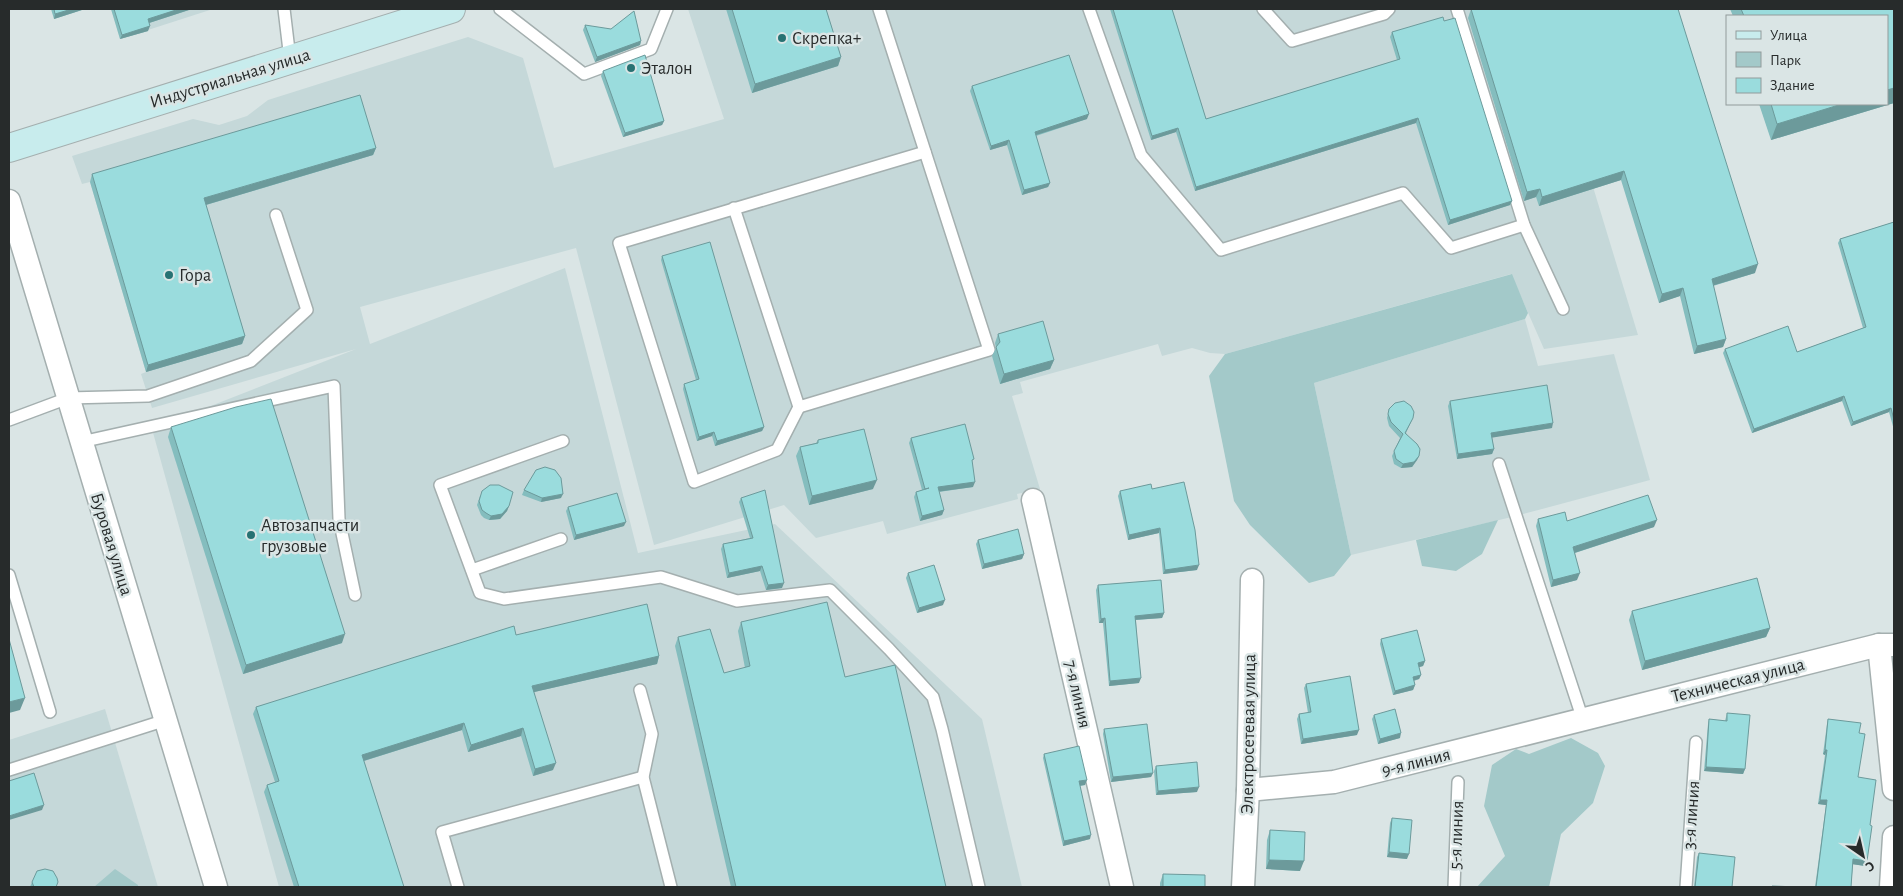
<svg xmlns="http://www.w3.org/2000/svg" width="1903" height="896" font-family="'Alegreya Sans',sans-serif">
<rect width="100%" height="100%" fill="#dae5e5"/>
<g fill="#c5d8d9">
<polygon points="111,9 213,9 120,39"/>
<polygon points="688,9 1539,9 1638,335 1544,349 1511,274 1225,354 1210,353 1192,348 1162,356 1158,344 1020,382 1023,393 1012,396 1040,489 1017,494 1018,499 887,534 883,521 816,538 784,505 654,545 576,248 360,307 370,344 565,268 638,553 775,524 982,719 1022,887 279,887 152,429 356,349 152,408 141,374 146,372 90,182 82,184 72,156 193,119 219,125 247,116 268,100 468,37 523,58 554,168 724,119"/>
<polygon points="1525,319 1538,366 1614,354 1650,480 1516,516 1351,555 1314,383"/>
<polygon points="105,709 158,887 9,887 9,740"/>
</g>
<g fill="#a3c9c9">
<polygon points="1512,274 1528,313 1525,319 1314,383 1351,555 1334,576 1309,583 1250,525 1234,501 1209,376 1225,354"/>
<polygon points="1498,520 1482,554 1456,571 1422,566 1416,540"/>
<polygon points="1571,738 1598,753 1605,766 1593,803 1561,834 1549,887 1477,887 1505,856 1484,806 1492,765 1516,749 1529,754"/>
<polygon points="115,869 138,885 138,887 94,887"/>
</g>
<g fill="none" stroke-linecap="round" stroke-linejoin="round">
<g stroke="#a4afaf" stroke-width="14">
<g id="lane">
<polyline points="284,9 290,59"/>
<polyline points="500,9 584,74 651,49 667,9"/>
<polyline points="1089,9 1141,155 1221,250 1403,193 1451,248 1524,225"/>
<polyline points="1263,9 1292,41 1384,14 1389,9"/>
<polyline points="1457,9 1524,225 1563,309"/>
<polyline points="734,208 799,407 989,350 879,9"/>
<polyline points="799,407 777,450 694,482 619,243 925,152"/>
<polyline points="9,420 68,398 148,396 251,361 307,310 276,215"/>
<polyline points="563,441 440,485 480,593 504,599 661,577 737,601 830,590 889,649 933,697 942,729 979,887"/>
<polyline points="81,442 334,386 339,519 355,595"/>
<polyline points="1499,464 1583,720"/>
<polyline points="472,570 561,539"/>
<polyline points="9,575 50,712"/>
<polyline points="640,690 652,734 643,777 671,887"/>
<polyline points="9,770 166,720"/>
<polyline points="458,887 442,832 643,777"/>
<polyline points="1454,887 1458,782"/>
<polyline points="1686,887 1696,742"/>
</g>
</g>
<g stroke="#a4afaf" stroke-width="25">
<g id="street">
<polyline points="9,201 216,887"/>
<polyline points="1033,500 1122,887"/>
<polyline points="1879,645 1894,789"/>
<polyline points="1248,790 1334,782 1879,645 1894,645"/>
<polyline points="1243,887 1248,790 1252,580"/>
<polyline points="1891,887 1894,837"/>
</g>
</g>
<g stroke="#a4afaf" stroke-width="30">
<polyline id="secondary" points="9,148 451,9"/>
</g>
<use href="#lane" stroke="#fff" stroke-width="11"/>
<use href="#street" stroke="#fff" stroke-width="22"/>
<use href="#secondary" stroke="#c8eced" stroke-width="28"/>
</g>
<g fill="#84bdbe">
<polygon points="51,9 85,9 54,19"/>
<polygon points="111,9 192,9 149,23 148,31 120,39"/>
<polygon points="726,9 826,9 841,57 838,66 752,93"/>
<polygon points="1110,9 1172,9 1206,119 1397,60 1390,37 1392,32 1512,201 1510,205 1448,225 1416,123 1195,191 1176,132 1151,140"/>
<polygon points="1471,9 1755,273 1713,286 1726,339 1723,347 1694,354 1680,296 1659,303 1621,180 1539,206 1536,197 1524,201 1468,18"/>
<polygon points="1730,9 1894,9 1894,103 1771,140 1759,104 1887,104 1887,16 1733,16"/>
<polygon points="585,25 641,41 640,45 595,62 583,30"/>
<polygon points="603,71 664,121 662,125 623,137 601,76"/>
<polygon points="972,86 1087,119 1036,136 1050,183 1048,187 1022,195 1007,145 990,150 970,91"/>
<polygon points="376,148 373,155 206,205 245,336 242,344 146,372 90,182 92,174"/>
<polygon points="1894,222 1894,430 1889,412 1851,426 1842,401 1752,433 1723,353 1725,349 1797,352 1863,328 1838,243 1840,239"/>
<polygon points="662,256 764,427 762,431 715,446 712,436 697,441 683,389 684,384 696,380 661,260"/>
<polygon points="998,334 1054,360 1050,369 1000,384 992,356 996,348 995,343"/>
<polygon points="1450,401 1552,428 1492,437 1494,449 1492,454 1457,459 1448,406"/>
<polygon points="1389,409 1413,418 1406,433 1419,456 1417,460 1412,467 1401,468 1394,464 1392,456 1400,438 1389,426 1387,418"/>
<polygon points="171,427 342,643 243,674 168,437"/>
<polygon points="911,438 972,464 973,487 939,492 944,510 942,515 920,521 914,497 916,492 922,490 909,443"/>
<polygon points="818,440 873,489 809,505 796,456 800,447 816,443"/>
<polygon points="1152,489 1197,570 1163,574 1159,533 1128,540 1118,496 1120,491"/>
<polygon points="524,490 561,498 541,502 522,495"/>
<polygon points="480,496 509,506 507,511 500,519 489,520 484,518 481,515 477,505"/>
<polygon points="741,498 782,588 766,590 760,571 727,578 721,549 723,544 750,538 739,502"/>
<polygon points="568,507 624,526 574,540 566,511"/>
<polygon points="1538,519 1654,527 1575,553 1577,580 1551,587 1536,526"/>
<polygon points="978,540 1024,554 1022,559 982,569 976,544"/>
<polygon points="908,573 943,605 917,613 906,578"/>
<polygon points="1098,585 1164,613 1162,618 1136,620 1139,683 1109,686 1103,623 1099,623 1096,590"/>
<polygon points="1632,611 1770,628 1766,637 1642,670 1629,620"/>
<polygon points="741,622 845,677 946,887 731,887 675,646 678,637 724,673 745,668 738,631"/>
<polygon points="516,635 659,656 657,664 534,692 553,770 533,776 521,736 468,752 462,730 364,761 404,887 294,887 264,792 267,785 275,782 253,714 256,707"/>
<polygon points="1381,639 1425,661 1423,666 1419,667 1421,675 1419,679 1414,681 1415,685 1413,690 1393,695 1380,644"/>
<polygon points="1306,684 1357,735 1301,744 1297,719 1299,714 1308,713 1304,688"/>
<polygon points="1727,713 1745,769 1743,774 1704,771 1708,724 1709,719 1725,721"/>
<polygon points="1374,715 1400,738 1378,744 1372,719"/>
<polygon points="1828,719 1859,733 1858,777 1865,866 1853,864 1851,887 1815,887 1826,805 1818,804 1825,755 1823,754 1827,724"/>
<polygon points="1104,729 1153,773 1151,777 1111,782 1103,734"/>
<polygon points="1044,754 1085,785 1080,786 1090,839 1063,846 1043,758"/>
<polygon points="1156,766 1197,792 1156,795 1154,771"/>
<polygon points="1392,818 1407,859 1387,857 1390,823"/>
<polygon points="1270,830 1300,871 1266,869 1267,840"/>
<polygon points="1699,853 1732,887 1694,887 1697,857"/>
<polygon points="1163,874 1205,887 1160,887 1160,883"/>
<polygon points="32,882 56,887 30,887"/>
</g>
<g fill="#6c9a9b">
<polygon points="72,9 85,9 54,19 55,14"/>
<polygon points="179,9 192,9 146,24 148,19"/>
<polygon points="150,26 148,31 120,39 122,35"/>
<polygon points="641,41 640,45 595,62 597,57"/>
<polygon points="841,57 838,66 752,93 755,84"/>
<polygon points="1894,88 1894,103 1771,140 1777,124 1842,104 1887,104 1887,90"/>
<polygon points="1089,114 1087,119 1033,136 1035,132"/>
<polygon points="1418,118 1416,123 1195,191 1196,187"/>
<polygon points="664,121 662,125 623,137 625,133"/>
<polygon points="1178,128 1176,132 1151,140 1152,136"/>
<polygon points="1009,140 1007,145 990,150 991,146"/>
<polygon points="376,148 373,155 202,206 204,198"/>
<polygon points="1624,171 1621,180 1539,206 1542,197"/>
<polygon points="1050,183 1048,187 1022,195 1024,190"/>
<polygon points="1540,189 1536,197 1524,201 1527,192"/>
<polygon points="1512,201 1510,205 1448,225 1450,220"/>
<polygon points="1758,264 1755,273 1708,287 1712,279"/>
<polygon points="1683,288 1680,296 1659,303 1662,294"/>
<polygon points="245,336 242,344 146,372 148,365"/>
<polygon points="1726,339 1723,347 1694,354 1697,346"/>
<polygon points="1054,360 1050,369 1000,384 1004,374"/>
<polygon points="1844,396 1842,401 1752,433 1754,429"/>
<polygon points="1891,408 1889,412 1851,426 1853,422"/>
<polygon points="1553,423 1552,428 1490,438 1491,433"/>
<polygon points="764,427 762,431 715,446 717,441"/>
<polygon points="714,432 712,436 697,441 699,437"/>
<polygon points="1494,449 1492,454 1457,459 1458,454"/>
<polygon points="1419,456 1417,460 1412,467 1401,468 1403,464"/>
<polygon points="877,480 873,489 809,505 812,496"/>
<polygon points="975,482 973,487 936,492 938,487"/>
<polygon points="563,494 561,498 541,502 542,498"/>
<polygon points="509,506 507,511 500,519 489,520 491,516"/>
<polygon points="944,510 942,515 920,521 922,516"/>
<polygon points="1657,520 1654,527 1571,554 1573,547"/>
<polygon points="626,522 624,526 574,540 576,535"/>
<polygon points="1160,528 1159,533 1128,540 1129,535"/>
<polygon points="1024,554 1022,559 982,569 984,564"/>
<polygon points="1199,565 1197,570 1163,574 1165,570"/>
<polygon points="762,566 760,571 727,578 729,573"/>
<polygon points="1580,573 1577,580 1551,587 1553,580"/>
<polygon points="784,583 782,588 766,590 768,585"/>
<polygon points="945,600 943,605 917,613 919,608"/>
<polygon points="1164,613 1162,618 1133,620 1135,616"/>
<polygon points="1105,618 1103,623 1099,623 1101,619"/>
<polygon points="1770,628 1766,637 1642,670 1645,661"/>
<polygon points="345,634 342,643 243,674 246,665"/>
<polygon points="659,656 657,664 530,693 532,686"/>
<polygon points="1425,661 1423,666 1416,668 1418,663"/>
<polygon points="1421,675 1419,679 1411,681 1413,677"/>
<polygon points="1141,678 1139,683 1109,686 1110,681"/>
<polygon points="1415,685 1413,690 1393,695 1395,691"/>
<polygon points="25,698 20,710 9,713 9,702"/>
<polygon points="464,723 462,730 360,762 362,755"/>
<polygon points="523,728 521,736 468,752 471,745"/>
<polygon points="1359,730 1357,735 1301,744 1303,739"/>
<polygon points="1401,733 1400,738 1378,744 1380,739"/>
<polygon points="1825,750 1827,750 1825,755 1823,754"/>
<polygon points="556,763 553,770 533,776 535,769"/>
<polygon points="1706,767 1745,769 1743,774 1704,771"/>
<polygon points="1153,773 1151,777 1111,782 1113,777"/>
<polygon points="1087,780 1085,785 1077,786 1079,781"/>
<polygon points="1199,787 1197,792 1156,795 1158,791"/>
<polygon points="1820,800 1827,800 1826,805 1818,804"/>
<polygon points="44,805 42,810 9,820 9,816"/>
<polygon points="1091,835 1090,839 1063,846 1064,841"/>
<polygon points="1389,852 1409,854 1407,859 1387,857"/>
<polygon points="1853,859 1867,861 1865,866 1851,864"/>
<polygon points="1269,860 1304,861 1300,871 1266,869"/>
</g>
<g fill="#9adcdd" stroke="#6c9a9b">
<polygon points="54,9 72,9 55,14"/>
<polygon points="114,9 179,9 148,19 150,26 122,35"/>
<polygon points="732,9 826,9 841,57 755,84"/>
<polygon points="1113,9 1172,9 1206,119 1400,59 1392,32 1443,17 1444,21 1455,18 1512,201 1450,220 1418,118 1196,187 1178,128 1152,136"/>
<polygon points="1471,9 1678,9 1758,264 1712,279 1726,339 1697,346 1683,288 1662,294 1624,171 1542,197 1540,189 1527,192"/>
<polygon points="1741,9 1894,9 1894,88 1887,90 1887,16 1744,16"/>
<polygon points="634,11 641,41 597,57 585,25 611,29"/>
<polygon points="645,55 664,121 625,133 603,71"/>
<polygon points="1069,55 1089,114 1035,132 1050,183 1024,190 1009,140 991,146 972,86"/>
<polygon points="360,95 376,148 204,198 245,336 148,365 92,174"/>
<polygon points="1771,104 1842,104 1777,124"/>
<polygon points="1894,222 1894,420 1891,408 1853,422 1844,396 1754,429 1725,349 1788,326 1797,352 1866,327 1840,239"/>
<polygon points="710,242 764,427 717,441 714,432 699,437 684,384 699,379 662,256"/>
<polygon points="1043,321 1054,360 1004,374 996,347 1000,342 998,334"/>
<polygon points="1547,385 1553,423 1491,433 1494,449 1458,454 1450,401"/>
<polygon points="271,399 345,634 246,665 171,427 236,407"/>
<polygon points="1404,401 1411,406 1414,412 1413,418 1405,433 1417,444 1420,449 1419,456 1414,462 1403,464 1396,459 1394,451 1403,434 1391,422 1388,414 1389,409 1395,403"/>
<polygon points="965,424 974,459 972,460 975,482 938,487 944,510 922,516 916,492 929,488 925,489 911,438"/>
<polygon points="864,429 877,480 812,496 800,447 818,443 818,440"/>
<polygon points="545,467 555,470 561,478 563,494 542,498 524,490 536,470"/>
<polygon points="1184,482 1195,530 1199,565 1165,570 1160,528 1129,535 1120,491 1151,484 1152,489"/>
<polygon points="490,485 499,485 513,492 509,506 502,514 491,516 486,513 482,510 479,501 482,491"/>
<polygon points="765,490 784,583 768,585 762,566 729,573 723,544 753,538 741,498"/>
<polygon points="617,493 626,522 576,535 568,507"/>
<polygon points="1648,495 1657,520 1573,547 1580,573 1553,580 1538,519 1565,512 1567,521"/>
<polygon points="1018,529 1024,554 984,564 978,540"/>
<polygon points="934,565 945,600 919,608 908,573"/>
<polygon points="1757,578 1770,628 1645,661 1632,611"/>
<polygon points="1161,580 1164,613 1135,616 1141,678 1110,681 1105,618 1101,619 1098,585"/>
<polygon points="827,602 845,677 895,665 946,887 736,887 678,637 710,629 724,673 750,666 741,622"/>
<polygon points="647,604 659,656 532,686 556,763 535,769 523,728 471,745 464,723 362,755 404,887 299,887 267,785 279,781 256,707 514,626 516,635"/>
<polygon points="1417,630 1425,661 1418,663 1421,675 1413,677 1415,685 1395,691 1381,639"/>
<polygon points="9,639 25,698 9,702"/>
<polygon points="1350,676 1359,730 1303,739 1299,714 1311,712 1306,684"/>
<polygon points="1395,709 1401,733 1380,739 1374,715"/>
<polygon points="1727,713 1750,715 1745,769 1706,767 1709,719 1727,721"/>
<polygon points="1828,719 1861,723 1859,733 1865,734 1858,777 1876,780 1870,825 1872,826 1867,861 1853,859 1851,887 1816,887 1827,800 1820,800 1827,750 1825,750"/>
<polygon points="1147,724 1153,773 1113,777 1104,729"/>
<polygon points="1079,746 1087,780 1079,781 1091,835 1064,841 1044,754"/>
<polygon points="1197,762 1199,787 1158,791 1156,766"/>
<polygon points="34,773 44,805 9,816 9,781"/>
<polygon points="1392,818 1412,820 1409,854 1389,852"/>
<polygon points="1270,830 1305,832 1304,861 1269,860"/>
<polygon points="1699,853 1735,857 1732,887 1695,887"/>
<polygon points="45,869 53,871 57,878 58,882 56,887 34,887 32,882 37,871"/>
<polygon points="1163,874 1205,875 1205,887 1163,887"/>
<polygon points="1772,886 1798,887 1772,887"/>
</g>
<g fill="#277273" stroke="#dae5e5" stroke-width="2">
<circle cx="782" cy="38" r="5"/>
<circle cx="631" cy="68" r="5"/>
<circle cx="169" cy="275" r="5"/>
<circle cx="251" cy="535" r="5"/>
</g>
<g text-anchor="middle" stroke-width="5" stroke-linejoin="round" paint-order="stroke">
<g font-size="18" fill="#272b2b" stroke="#dae5e5" text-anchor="start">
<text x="792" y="44">Скрепка+</text>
<text x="641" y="74">Эталон</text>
<text x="179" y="281">Гора</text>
<text x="261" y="531">Автозапчасти<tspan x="261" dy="21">грузовые</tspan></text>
</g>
<g font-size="18" fill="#272b2b" stroke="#dae5e5">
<text transform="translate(230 78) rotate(-17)" y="6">Индустриальная улица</text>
<text transform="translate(112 544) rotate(73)" y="6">Буровая улица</text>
<text transform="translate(1738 680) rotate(-14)" y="6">Техническая улица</text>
<text transform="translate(1078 694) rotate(77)" y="6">7-я линия</text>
<text transform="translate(1248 734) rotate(-89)" y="6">Электросетевая улица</text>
<text transform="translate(1416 762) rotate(-14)" y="6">9-я линия</text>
<text transform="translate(1691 815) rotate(-86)" y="6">3-я линия</text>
<text transform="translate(1456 835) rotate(-88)" y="6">5-я линия</text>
</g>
</g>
<rect width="1903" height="896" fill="none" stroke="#272b2b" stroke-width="20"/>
<rect x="1726" y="15" width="162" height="90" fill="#dae5e5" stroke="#929b9b"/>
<rect x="1736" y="31" width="25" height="8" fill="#c8eced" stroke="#929b9b"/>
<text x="1770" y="40" font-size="15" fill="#272b2b">Улица</text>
<rect x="1736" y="52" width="25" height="15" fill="#a3c9c9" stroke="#929b9b"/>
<text x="1770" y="65" font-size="15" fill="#272b2b">Парк</text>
<rect x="1736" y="78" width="25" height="15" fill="#9adcdd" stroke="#929b9b"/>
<text x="1770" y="90" font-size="15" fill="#272b2b">Здание</text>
<g transform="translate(1863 856) rotate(146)" stroke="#dae5e5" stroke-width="4" paint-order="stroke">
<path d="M0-4L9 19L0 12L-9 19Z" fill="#272b2b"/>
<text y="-8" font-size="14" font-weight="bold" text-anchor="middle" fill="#272b2b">С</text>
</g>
</svg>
